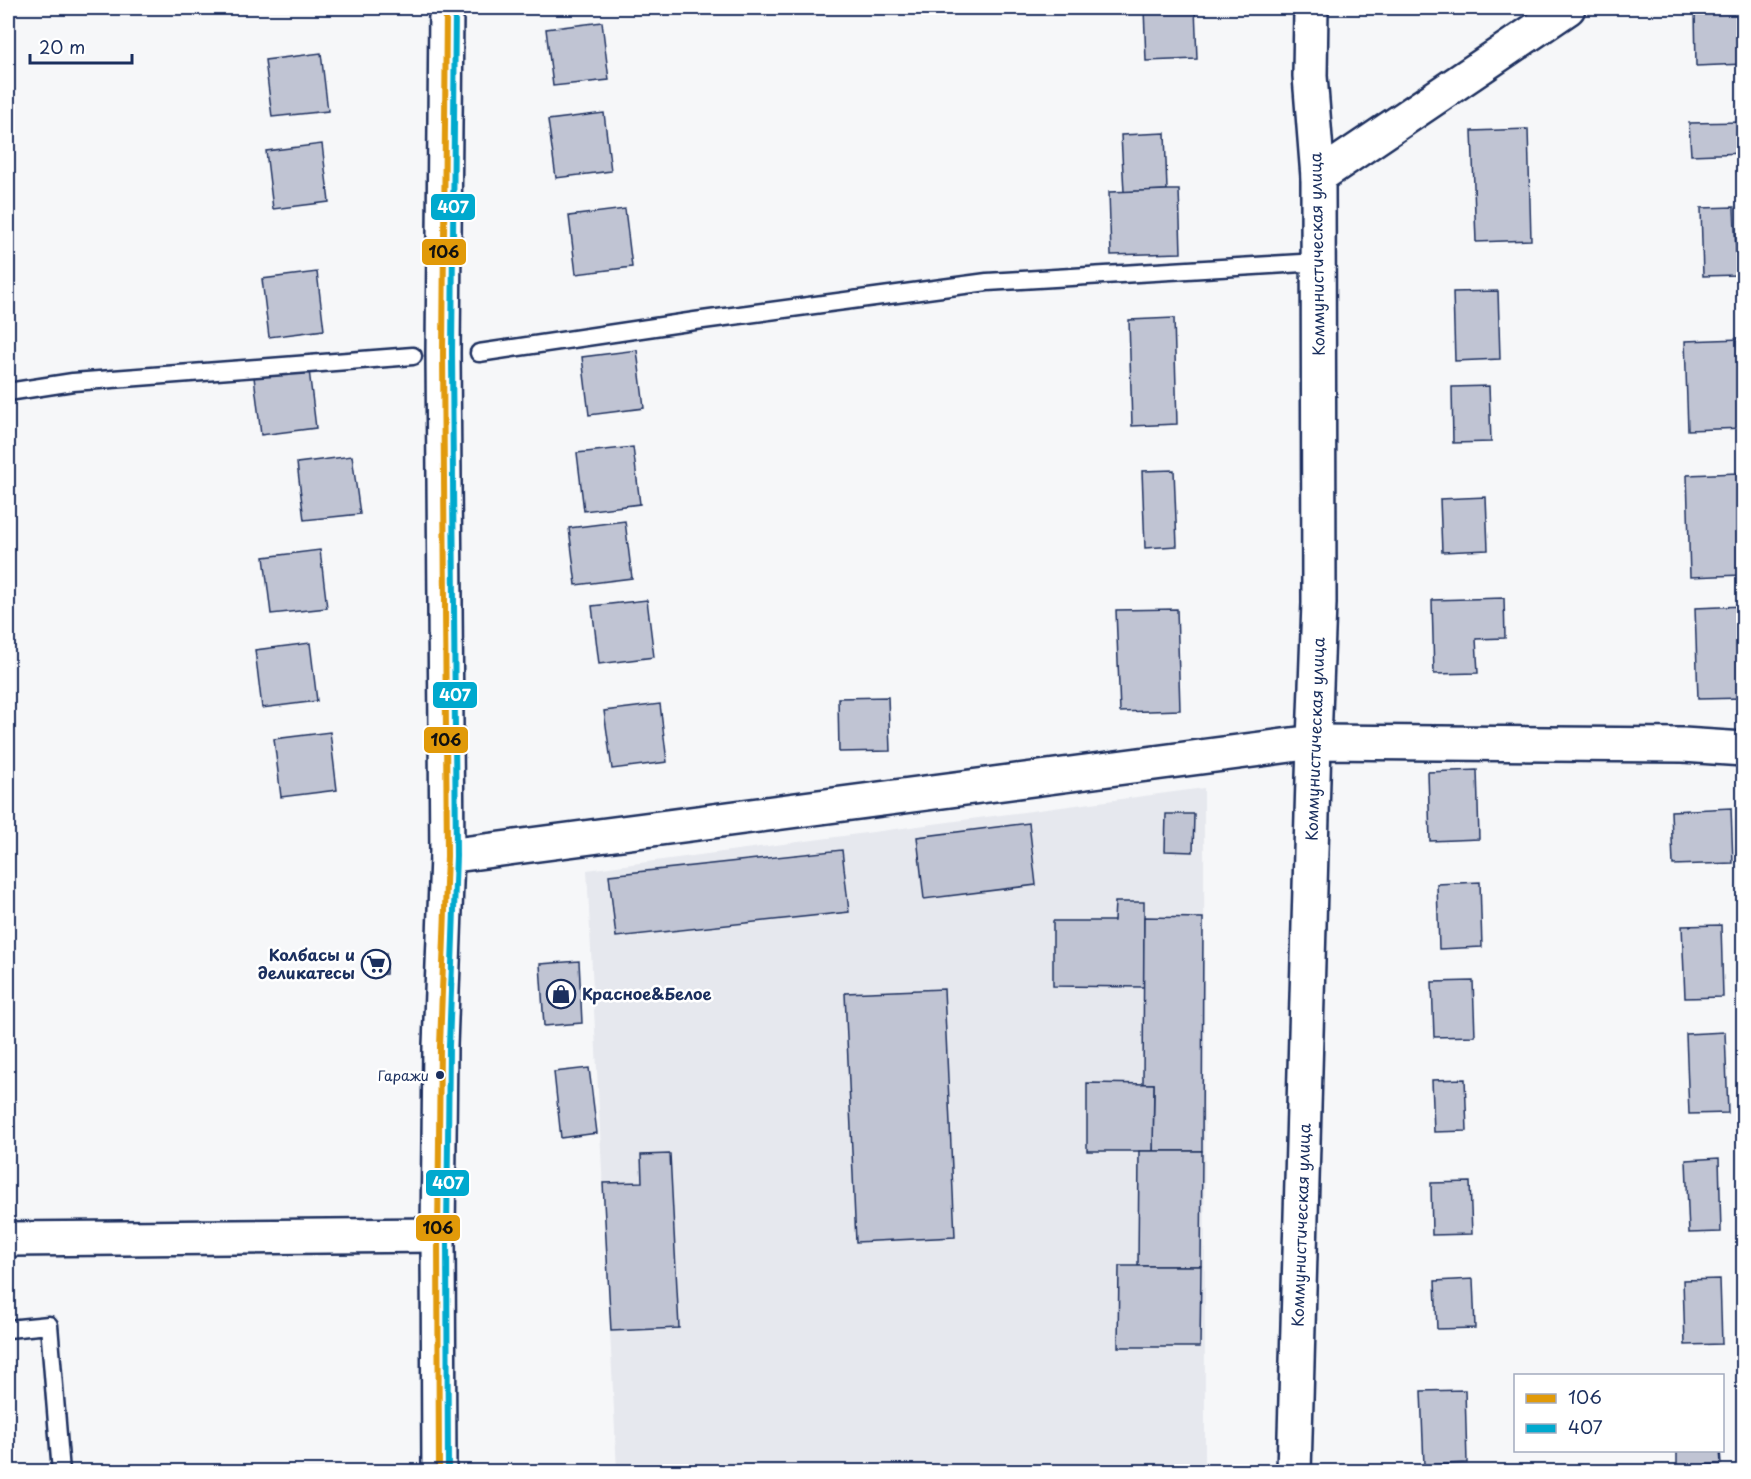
<svg xmlns="http://www.w3.org/2000/svg" width="1751" height="1479" font-family="'Playpen Sans',sans-serif">
<rect width="100%" height="100%" fill="#f6f7f9"/>
<filter id="ink" filterUnits="userSpaceOnUse"><feTurbulence type="fractalNoise" baseFrequency=".0167" numOctaves="2"/><feDisplacementMap in="SourceGraphic" scale="12" xChannelSelector="R" yChannelSelector="G"/><feConvolveMatrix kernelMatrix="1 2 1 2 8 2 1 2 1" color-interpolation-filters="sRGB"/></filter>
<g filter="url(#ink)">
<polygon fill="#e6e8ee" points="1204,788 1205,1471 617,1471 587,870"/>
<g fill="#c0c4d3" stroke="#1b2f5e" stroke-width="1.5">
<polygon points="1144,8 1195,8 1197,59 1146,61"/>
<polygon points="1744,9 1744,64 1696,66 1695,11"/>
<polygon points="602,22 609,80 553,86 546,29"/>
<polygon points="321,53 328,111 272,117 265,60"/>
<polygon points="604,113 611,171 556,178 548,120"/>
<polygon points="1743,122 1744,153 1691,155 1689,123"/>
<polygon points="1528,129 1531,240 1476,242 1472,131"/>
<polygon points="1165,133 1167,190 1124,192 1121,135"/>
<polygon points="322,144 329,202 273,209 266,151"/>
<polygon points="1167,190 1179,190 1181,253 1111,255 1109,192"/>
<polygon points="1734,207 1737,275 1703,276 1701,208"/>
<polygon points="625,209 632,267 576,274 569,216"/>
<polygon points="317,272 324,330 269,337 262,279"/>
<polygon points="1498,291 1500,359 1455,361 1453,292"/>
<polygon points="1174,318 1177,424 1132,426 1129,320"/>
<polygon points="1741,339 1744,428 1688,430 1685,341"/>
<polygon points="637,350 644,408 589,415 582,357"/>
<polygon points="309,370 316,428 261,435 254,377"/>
<polygon points="1489,386 1491,442 1453,443 1452,387"/>
<polygon points="633,447 640,504 584,511 577,453"/>
<polygon points="352,456 360,514 304,520 297,463"/>
<polygon points="1174,470 1177,546 1145,548 1142,471"/>
<polygon points="1738,473 1742,575 1690,577 1687,475"/>
<polygon points="1486,497 1488,550 1442,552 1440,499"/>
<polygon points="625,521 632,578 576,585 569,528"/>
<polygon points="320,550 327,608 271,614 264,557"/>
<polygon points="1504,598 1505,638 1476,639 1478,673 1434,674 1432,600"/>
<polygon points="647,600 654,657 599,664 592,606"/>
<polygon points="1744,606 1744,698 1698,699 1695,608"/>
<polygon points="1177,609 1180,710 1120,712 1116,610"/>
<polygon points="310,643 317,701 262,708 255,650"/>
<polygon points="888,697 890,751 839,752 838,698"/>
<polygon points="660,704 667,762 612,769 604,711"/>
<polygon points="330,732 337,790 281,797 274,739"/>
<polygon points="1477,770 1479,839 1430,841 1428,772"/>
<polygon points="1731,808 1733,863 1673,865 1671,811"/>
<polygon points="1166,814 1194,814 1193,852 1165,851"/>
<polygon points="1029,823 1036,885 924,899 917,837"/>
<polygon points="842,850 849,912 616,937 609,875"/>
<polygon points="1480,882 1482,947 1439,949 1437,884"/>
<polygon points="1115,902 1144,902 1144,987 1053,986 1053,921 1114,921"/>
<polygon points="1144,917 1203,918 1202,1151 1153,1151 1154,1084 1143,1084"/>
<polygon points="1721,925 1723,997 1685,998 1682,926"/>
<polygon points="386,953 386,974 366,975 366,954"/>
<polygon points="579,961 582,1023 544,1026 540,964"/>
<polygon points="1473,981 1475,1036 1434,1037 1432,982"/>
<polygon points="944,989 955,1237 856,1242 845,993"/>
<polygon points="1725,1032 1728,1113 1689,1114 1686,1034"/>
<polygon points="589,1068 597,1133 561,1138 554,1072"/>
<polygon points="1465,1079 1467,1131 1434,1132 1432,1080"/>
<polygon points="1087,1083 1154,1084 1153,1151 1087,1151"/>
<polygon points="1139,1151 1202,1151 1201,1266 1138,1266"/>
<polygon points="670,1154 679,1328 611,1331 603,1183 642,1182 641,1155"/>
<polygon points="1719,1158 1721,1232 1689,1233 1686,1160"/>
<polygon points="1470,1182 1472,1234 1432,1235 1431,1183"/>
<polygon points="1119,1266 1201,1266 1200,1347 1118,1347"/>
<polygon points="1473,1279 1475,1328 1437,1329 1435,1281"/>
<polygon points="1720,1279 1722,1344 1685,1345 1683,1280"/>
<polygon points="1465,1390 1467,1463 1424,1465 1421,1391"/>
<polygon points="1677,1450 1720,1450 1721,1464 1677,1466"/>
</g>
<g fill="none" stroke-linecap="round" stroke-linejoin="round">
<g stroke="#1b2f5e" stroke-width="21">
<g id="lane">
<polyline points="479,353 695,321 987,282 1319,262"/>
<polyline points="8,392 73,382 413,356"/>
<polyline points="8,1329 49,1325 61,1472"/>
</g>
</g>
<g stroke="#1b2f5e" stroke-width="38">
<g id="street">
<polyline points="1318,177 1568,8"/>
<polyline points="447,856 1314,742 1683,745 1744,749"/>
<polyline points="8,1239 438,1235"/>
<polyline points="1294,1472 1314,742 1319,603 1318,177 1310,76 1311,8"/>
</g>
</g>
<g stroke="#1b2f5e" stroke-width="38">
<polyline id="secondary" points="439,1472 438,1235 440,1046 447,856 443,353 446,8"/>
</g>
<use href="#lane" stroke="#fff" stroke-width="16"/>
<use href="#street" stroke="#fff" stroke-width="33"/>
<use href="#secondary" stroke="#fff" stroke-width="33"/>
<g stroke="#fff" stroke-width="10">
<polyline id="bus-1" points="439,1472 438,1235 440,1046 447,856 443,353 446,8"/>
</g>
<g stroke="#fff" stroke-width="10">
<polyline id="bus-2" points="448,1472 447,1235 449,1046 456,856 452,353 455,8"/>
</g>
<use href="#bus-1" stroke="#e19a09" stroke-width="6"/>
<use href="#bus-2" stroke="#00a9ce" stroke-width="6"/>
</g>
</g>
<defs>
<g id="supermarket-ring" transform="scale(1.5)"><circle r="9.5" fill="#fff" stroke="#1b2f5e" stroke-width="1.5"/><path d="M-6-5.5h2.5l.6 2H6L4.5 2H-2.5L-4.4-4H-6ZM-1.5 3.2a1.3 1.3 0 1 0 .1 0ZM3 3.2a1.3 1.3 0 1 0 .1 0Z" fill="#1b2f5e"/></g>
<g id="shop-ring" transform="scale(1.5)"><circle r="9.5" fill="#fff" stroke="#1b2f5e" stroke-width="1.5"/><path d="M-5-2.5h2.3a2.7 3.5 0 0 1 5.4 0H5L5.5 6h-11ZM-1.5-2.5h3a1.5 2.3 0 0 0-3 0Z" fill="#1b2f5e"/></g>
</defs>
<g fill-rule="evenodd">
<use href="#supermarket-ring" x="376" y="964"/>
<use href="#shop-ring" x="561" y="994"/>
</g>
<circle fill="#1b2f5e" stroke="#fff" stroke-width="2" cx="440" cy="1075" r="5"/>
<g text-anchor="middle" stroke-width="5" stroke-linejoin="round" paint-order="stroke">
<g font-size="14" fill="#1b2f5e" stroke="#fff" text-anchor="end">
<text x="429" y="1081">Гаражи</text>
</g>
<g font-size="16" fill="#1b2f5e" stroke="#fff">
<text transform="translate(1317 254) rotate(-91)" y="6">Коммунистическая улица</text>
<text transform="translate(1315 739) rotate(-88)" y="6">Коммунистическая улица</text>
<text transform="translate(1301 1225) rotate(-88)" y="6">Коммунистическая улица</text>
</g>
<g font-size="16" font-weight="bold" fill="#1b2f5e" stroke="#fff" text-anchor="end">
<text x="355" y="961">Колбасы и<tspan x="355" dy="18">деликатесы</tspan></text>
<text x="582" y="1000" text-anchor="start">Красное&amp;Белое</text>
</g>
</g>
<g stroke="#fff" stroke-width="2">
<rect x="430" y="193" width="46" height="28" rx="6" fill="#00a9ce"/>
<rect x="421" y="238" width="46" height="28" rx="6" fill="#e19a09"/>
<rect x="432" y="681" width="46" height="28" rx="6" fill="#00a9ce"/>
<rect x="423" y="726" width="46" height="28" rx="6" fill="#e19a09"/>
<rect x="425" y="1169" width="45" height="28" rx="6" fill="#00a9ce"/>
<rect x="415" y="1214" width="46" height="28" rx="6" fill="#e19a09"/>
</g>
<g font-size="16" text-anchor="middle" font-weight="bold" fill="#fff">
<text x="453" y="213">407</text>
<text x="455" y="701">407</text>
<text x="448" y="1189">407</text>
</g>
<g font-size="16" text-anchor="middle" font-weight="bold" fill="#111">
<text x="444" y="258">106</text>
<text x="446" y="746">106</text>
<text x="438" y="1234">106</text>
</g>
<rect width="1751" height="1479" fill="none" stroke="#fff" stroke-width="30"/>
<rect x="15" y="15" width="1721" height="1449" fill="none" stroke="#1b2f5e" stroke-width="2" filter="url(#ink)"/>
<rect x="1514" y="1374" width="210" height="78" fill="#ffffff" stroke="#a4acbf" stroke-width="1.5"/>
<rect x="1526" y="1394" width="30" height="9" fill="#e19a09" stroke="#a4acbf" stroke-width="1.5"/>
<text x="1568" y="1404" font-size="18" fill="#1b2f5e">106</text>
<rect x="1526" y="1424" width="30" height="9" fill="#00a9ce" stroke="#a4acbf" stroke-width="1.5"/>
<text x="1568" y="1434" font-size="18" fill="#1b2f5e">407</text>
<path d="M30 54v9h102v-9" fill="none" stroke="#1b2f5e" stroke-width="3"/>
<text x="39" y="54" font-size="18" fill="#1b2f5e" stroke="#ffffff" stroke-width="4.5" paint-order="stroke">20 m</text>
</svg>
